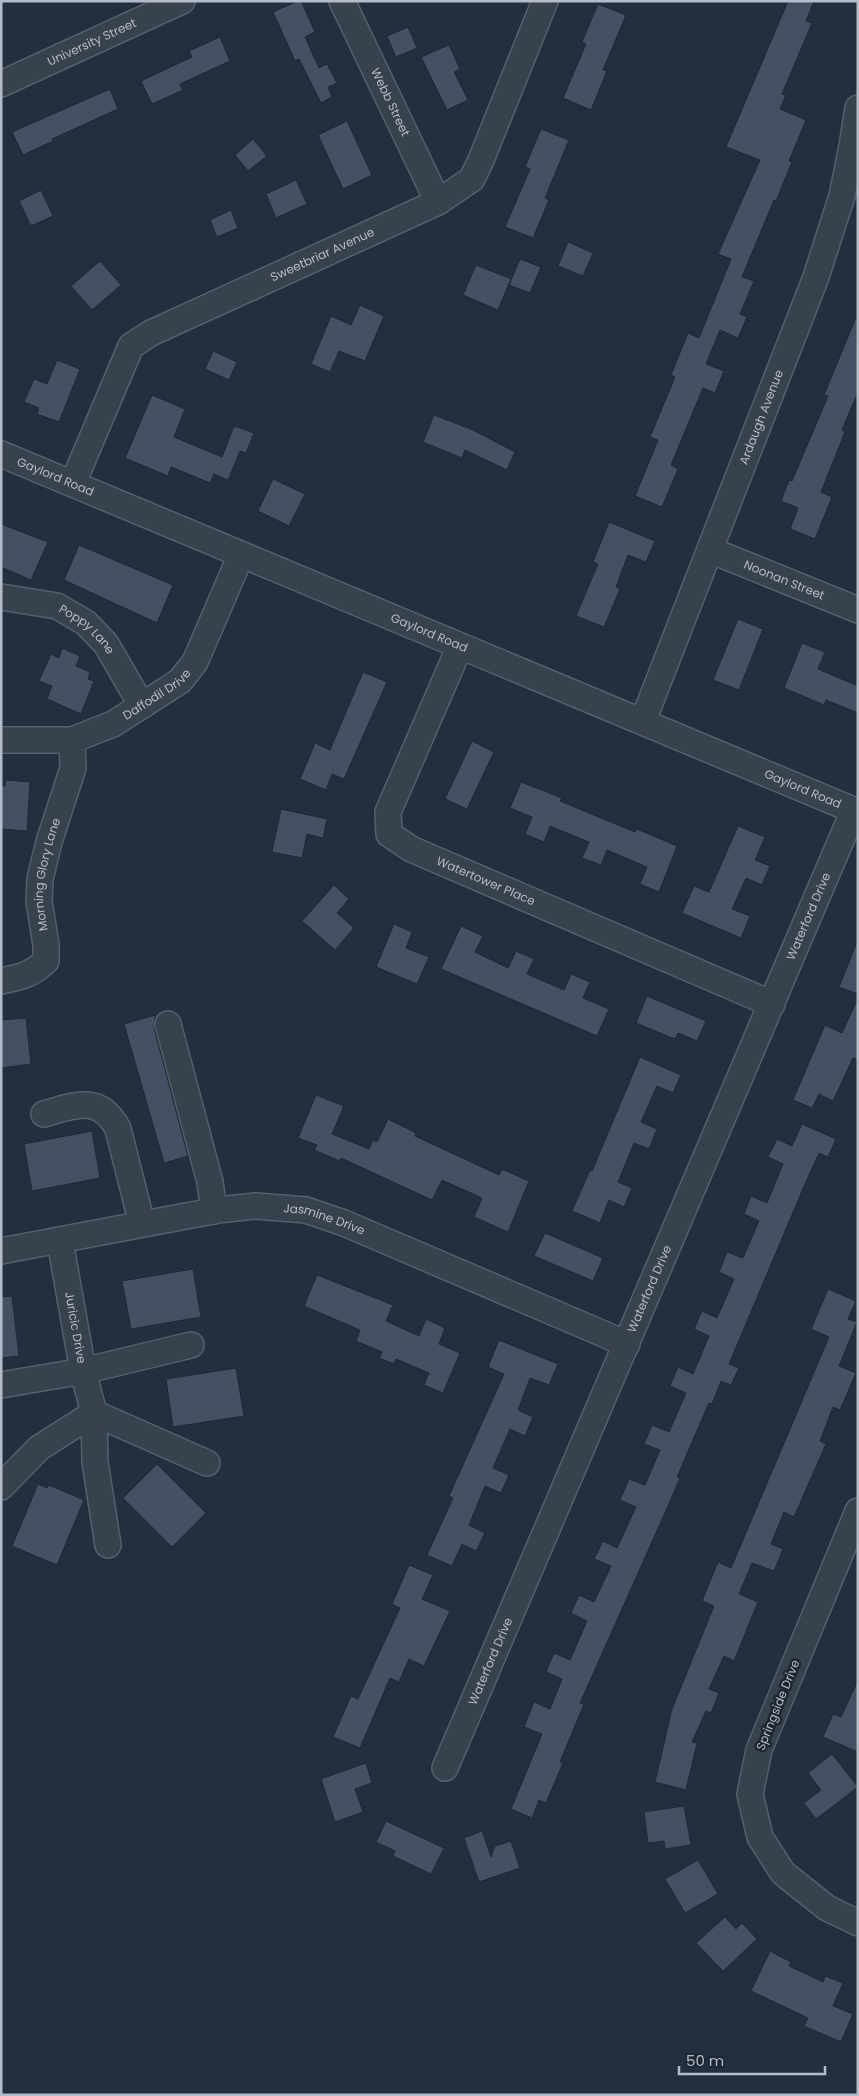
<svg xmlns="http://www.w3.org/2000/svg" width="859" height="2096" font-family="Poppins,sans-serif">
<rect width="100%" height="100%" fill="#242f3e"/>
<g fill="#455162" stroke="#1f2835">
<polygon points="298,1 301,1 315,32 305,37 319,68 327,64 337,83 328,87 332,97 321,103 299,59 295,61 273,12"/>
<polygon points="788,1 814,1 806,21 812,23 782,94 786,95 780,109 806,120 789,161 792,162 776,201 774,200 742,277 754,281 740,314 747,317 738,338 720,330 706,364 724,371 715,393 703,388 671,465 678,469 662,507 635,496 658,440 650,437 675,377 671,375 688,333 699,338 731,259 718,254 760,160 726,147"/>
<polygon points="598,4 626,15 603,70 607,71 591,110 563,98 586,44 582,42"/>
<polygon points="408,27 417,48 396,57 387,36"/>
<polygon points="220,37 230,61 180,84 183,90 152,104 141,81 192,57 189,51"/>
<polygon points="449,45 460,69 454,72 468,100 447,110 421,57"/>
<polygon points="110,89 118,109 52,139 53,141 23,155 12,132"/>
<polygon points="347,121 372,175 343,189 318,135"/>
<polygon points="541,129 569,140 545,198 549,200 533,238 505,227 530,169 525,167"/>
<polygon points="253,139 267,156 248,171 235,155"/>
<polygon points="296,180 307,204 276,218 266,194"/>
<polygon points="41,190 53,216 31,226 19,201"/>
<polygon points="231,210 238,228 217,237 210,220"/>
<polygon points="568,242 593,253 583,276 558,266"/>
<polygon points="520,259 541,267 530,293 509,285"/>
<polygon points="100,261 121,285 92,310 71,286"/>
<polygon points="476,265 511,279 498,310 463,295"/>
<polygon points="360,305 384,316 365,361 339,351 330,372 311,364 331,316 351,325"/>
<polygon points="857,315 858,392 842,430 845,432 821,492 832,497 815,539 790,529 798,508 781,501 789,480 792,481 828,396 824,395"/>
<polygon points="213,351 237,362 229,380 205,369"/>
<polygon points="57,360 80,369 59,422 37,414 39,408 24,402 34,379 47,384"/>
<polygon points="152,395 185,409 174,437 222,457 234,426 254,433 246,453 240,451 228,480 214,474 210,483 171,467 168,476 125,458"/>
<polygon points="434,415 473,430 515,452 507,470 465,450 462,458 423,442"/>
<polygon points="273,479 305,494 289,526 258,511"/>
<polygon points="609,522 655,541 646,562 628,555 616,587 620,589 604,627 576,616 598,564 593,562"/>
<polygon points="1,524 48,542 31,580 1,567"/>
<polygon points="79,545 173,585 157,623 64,580"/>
<polygon points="738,619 763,629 739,690 713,680"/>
<polygon points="802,643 825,652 818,669 858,686 858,713 826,700 824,705 784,688"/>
<polygon points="62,648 80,656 76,666 90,672 88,679 94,681 81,714 47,699 52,686 39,681 51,654 59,658"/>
<polygon points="363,672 387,682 344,779 332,774 326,790 300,779 315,743 330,750"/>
<polygon points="472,741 494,752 467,809 445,799"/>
<polygon points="6,780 30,782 27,831 1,829 1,786 5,786"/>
<polygon points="521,782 562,798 560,801 635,832 637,829 677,846 659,892 640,884 647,867 607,850 601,865 582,858 589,842 550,826 544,842 525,834 532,817 510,808"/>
<polygon points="281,809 327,819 323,838 307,834 302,858 272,852"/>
<polygon points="738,826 765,837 755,860 770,866 762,885 746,878 732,909 750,916 741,938 682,913 694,886 709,892"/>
<polygon points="334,885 349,899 337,913 354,928 335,950 302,921"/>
<polygon points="394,924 412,932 406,948 429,957 417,984 376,967"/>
<polygon points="461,926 483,936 475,952 508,968 516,951 534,959 527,974 564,990 571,974 590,982 583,998 609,1009 597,1036 441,969"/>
<polygon points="857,942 858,942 858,994 839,987"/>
<polygon points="647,996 706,1021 697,1041 678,1033 675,1039 636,1023"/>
<polygon points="858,998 858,1060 853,1058 833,1101 819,1094 812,1108 793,1100 825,1025 842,1033"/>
<polygon points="155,1015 154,1028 188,1156 164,1163 124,1024"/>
<polygon points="26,1018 31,1064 1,1068 1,1020"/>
<polygon points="640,1057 681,1075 673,1093 657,1086 641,1122 657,1129 649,1149 634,1143 618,1182 632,1188 624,1207 609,1200 600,1223 572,1211 590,1170 592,1171"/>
<polygon points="316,1095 344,1106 332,1134 369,1149 373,1140 377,1142 388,1119 416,1133 415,1136 499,1175 502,1169 529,1181 508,1232 474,1217 482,1198 442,1180 432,1200 341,1158 340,1161 314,1150 317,1145 298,1138"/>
<polygon points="802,1124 836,1139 828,1157 819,1153 805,1184 729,1364 739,1368 731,1385 721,1381 712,1404 709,1403 677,1477 680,1478 664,1515 580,1703 584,1704 560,1762 563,1763 546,1803 539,1800 532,1818 511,1809 542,1734 524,1727 534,1702 550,1709 562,1679 546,1672 554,1653 570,1660 587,1621 571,1613 579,1595 594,1602 611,1566 594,1559 603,1541 617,1548 636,1507 620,1500 629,1479 645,1485 660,1450 644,1444 652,1425 669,1432 686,1393 670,1386 678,1367 693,1374 709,1336 694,1329 702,1311 717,1318 734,1279 719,1272 727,1252 743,1258 759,1221 744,1214 751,1196 767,1203 783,1164 768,1157 777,1139 792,1146"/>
<polygon points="92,1131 100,1178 32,1191 24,1144"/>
<polygon points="545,1233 603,1258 593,1281 534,1256"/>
<polygon points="193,1269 201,1317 131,1329 122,1281"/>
<polygon points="317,1275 393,1305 386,1321 419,1336 426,1319 445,1328 439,1344 460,1353 443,1393 424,1385 429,1373 396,1359 394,1364 379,1358 382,1352 356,1341 360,1330 304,1306"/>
<polygon points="828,1289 856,1301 848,1319 857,1322 839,1366 856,1373 840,1410 833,1407 820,1441 826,1444 794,1517 784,1512 771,1544 783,1549 774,1571 752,1563 739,1594 758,1602 734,1661 724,1656 709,1689 719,1693 711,1713 706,1711 692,1742 697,1743 686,1790 655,1782 672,1709 714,1606 702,1601 718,1562 731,1568 829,1337 811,1329"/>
<polygon points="12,1296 19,1356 1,1358 1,1297"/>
<polygon points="499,1340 558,1364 549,1385 530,1378 518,1410 533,1417 525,1436 510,1429 493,1468 509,1475 501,1493 485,1486 469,1525 485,1533 476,1551 462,1544 452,1566 427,1555 453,1498 449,1496 504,1374 488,1367"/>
<polygon points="236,1368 244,1416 173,1427 166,1379"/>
<polygon points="157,1464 206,1513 172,1547 123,1498"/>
<polygon points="38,1484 47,1488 49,1485 84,1500 57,1565 12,1546"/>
<polygon points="409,1565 433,1575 422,1599 450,1611 424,1666 409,1659 399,1682 390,1678 360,1748 333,1737 351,1696 358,1699 400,1608 392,1604"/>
<polygon points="858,1680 858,1752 823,1737 833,1714 841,1717"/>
<polygon points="832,1754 858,1787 816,1819 804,1803 821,1790 808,1773"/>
<polygon points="366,1763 372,1783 355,1789 363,1812 335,1822 321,1779"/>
<polygon points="684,1806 691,1845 665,1849 664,1841 648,1843 644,1812"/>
<polygon points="386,1821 444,1848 431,1874 393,1856 395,1851 376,1842"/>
<polygon points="482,1831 491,1857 495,1846 511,1841 520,1868 479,1882 464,1838"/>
<polygon points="698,1860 718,1894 685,1913 665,1879"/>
<polygon points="725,1917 736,1929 742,1923 757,1939 723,1971 696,1943"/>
<polygon points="770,1951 791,1962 789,1966 823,1982 825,1976 843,1983 833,2006 853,2014 841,2042 804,2026 808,2018 751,1991"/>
</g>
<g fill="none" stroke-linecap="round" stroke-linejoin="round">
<g stroke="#565f6c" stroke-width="28">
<g id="minor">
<path id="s1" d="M 342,1 L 438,202"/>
<path id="s2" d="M 1,84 L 182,1"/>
<path id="s3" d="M 1,454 L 858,812"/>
<path id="s4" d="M 73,483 L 131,346 L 151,333 L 438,202 L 472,179 L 481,160 L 545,1"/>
<path id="s5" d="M 710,550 L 858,610"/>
<path id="s6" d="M 1,597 L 57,606 L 86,623 L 106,644 L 142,706"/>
<path id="s7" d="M 460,646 L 388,812 L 389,834 L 411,849 L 772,1004"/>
<path id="s8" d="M 643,721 L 816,277 L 842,196 L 852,146 L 858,108"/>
<path id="s9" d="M 1,740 L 72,740 L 113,724 L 180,681 L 195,662 L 241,555"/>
<path id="s10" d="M 1,981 C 21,977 31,975 46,961 L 46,945 L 39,901 L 40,879 L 49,842 L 73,768 L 72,740"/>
<polyline points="168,1024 210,1182 214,1211"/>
<path d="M 44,1114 C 75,1105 100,1094 118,1129 L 142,1224"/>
<path id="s11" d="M 60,1241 L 83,1371 L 94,1413 L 95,1462 L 108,1545"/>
<path id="s12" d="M 1,1251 L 218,1210 L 256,1206 L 306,1210 L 344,1223 L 627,1344"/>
<polyline points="1,1385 83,1371 191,1345"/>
<polyline points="94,1413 207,1463"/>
<polyline points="1,1487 39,1448 94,1413"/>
<polyline points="858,1511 759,1750 750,1794 760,1837 783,1873 827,1908 858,1923"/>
<path id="s13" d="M 445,1768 L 854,810"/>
</g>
</g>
<use href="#minor" stroke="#38414e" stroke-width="25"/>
</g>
<g text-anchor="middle" stroke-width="5" stroke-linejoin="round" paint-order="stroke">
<g font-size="12" fill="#b4bcc9" stroke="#1d2633">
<text dy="4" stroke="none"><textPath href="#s2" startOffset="100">University Street</textPath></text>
<text dy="4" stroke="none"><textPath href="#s1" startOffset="112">Webb Street</textPath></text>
<text dy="4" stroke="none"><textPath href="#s4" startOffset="361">Sweetbriar Avenue</textPath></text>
<text dy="4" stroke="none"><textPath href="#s8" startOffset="326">Ardaugh Avenue</textPath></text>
<text dy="4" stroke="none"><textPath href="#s3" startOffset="59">Gaylord Road</textPath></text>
<text dy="4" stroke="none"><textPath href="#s5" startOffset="80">Noonan Street</textPath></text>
<text dy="4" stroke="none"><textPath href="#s6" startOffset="95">Poppy Lane</textPath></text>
<text dy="4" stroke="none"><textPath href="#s3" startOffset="464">Gaylord Road</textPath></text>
<text dy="4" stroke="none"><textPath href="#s9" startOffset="168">Daffodil Drive</textPath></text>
<text dy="4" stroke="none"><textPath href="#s3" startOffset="869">Gaylord Road</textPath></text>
<text dy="4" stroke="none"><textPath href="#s10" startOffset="138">Morning Glory Lane</textPath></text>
<text dy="4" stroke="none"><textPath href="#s7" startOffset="311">Watertower Place</textPath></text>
<text dy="4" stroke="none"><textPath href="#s13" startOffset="926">Waterford Drive</textPath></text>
<text dy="4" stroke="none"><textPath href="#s12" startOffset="329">Jasmine Drive</textPath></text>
<text dy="4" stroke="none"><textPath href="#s13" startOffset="521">Waterford Drive</textPath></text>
<text dy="4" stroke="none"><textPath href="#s11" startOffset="88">Juricic Drive</textPath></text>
<text dy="4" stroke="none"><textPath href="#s13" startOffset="116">Waterford Drive</textPath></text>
<text transform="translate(778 1705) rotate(-68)" y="4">Springside Drive</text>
</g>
</g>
<rect width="859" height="2096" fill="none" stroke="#b4bcc9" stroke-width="5"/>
<path d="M679 2066v8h146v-8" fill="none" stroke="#b4bcc9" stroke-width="2.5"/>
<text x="686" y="2066" font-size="15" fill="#b4bcc9" stroke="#1d2633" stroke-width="4" paint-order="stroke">50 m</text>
</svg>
